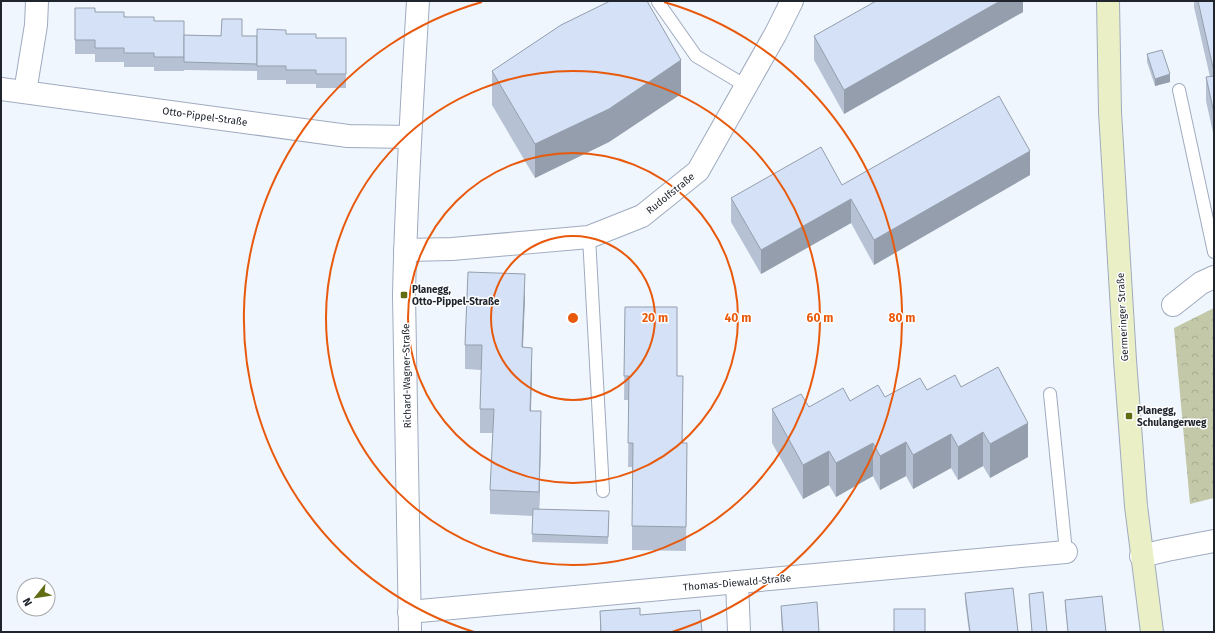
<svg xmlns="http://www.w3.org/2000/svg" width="1215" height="633" font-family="'Fira Sans',sans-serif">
<defs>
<pattern id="park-crowns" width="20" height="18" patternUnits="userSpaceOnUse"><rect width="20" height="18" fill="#c3c9a8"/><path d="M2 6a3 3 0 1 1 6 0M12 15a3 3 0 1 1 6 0" fill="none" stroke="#a7ac91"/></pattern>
</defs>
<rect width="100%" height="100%" fill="#f0f6fe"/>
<polygon fill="url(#park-crowns)" points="1214,308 1214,498 1190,504 1174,328"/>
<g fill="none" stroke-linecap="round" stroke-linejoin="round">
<g stroke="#9fabbf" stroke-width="14">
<g id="service">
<polyline points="658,2 696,56 746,86"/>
<polyline points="1179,90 1214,252"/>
<polyline points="589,237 603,491"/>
<polyline points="1050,394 1066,552"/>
</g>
</g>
<g stroke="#9fabbf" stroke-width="24">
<g id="minor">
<polyline points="1,89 348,136 410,137"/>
<polyline points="25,92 36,25 37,1"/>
<polyline points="405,250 452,249 589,237 642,216 698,171 776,33 792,1"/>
<polyline points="1173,305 1201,283 1214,277"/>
<polyline points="1141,556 1167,550 1214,541"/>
<polyline points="737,582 739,632"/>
<polyline points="409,612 1066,552"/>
<path d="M 410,632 L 404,295 C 406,197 412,99 418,1"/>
</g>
</g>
<g stroke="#9fabbf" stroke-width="24">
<polyline id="secondary" points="1108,1 1110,112 1125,360 1136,506 1152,632"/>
</g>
<use href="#service" stroke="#fff" stroke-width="12"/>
<use href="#minor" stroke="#fff" stroke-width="22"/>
<use href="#secondary" stroke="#eaefc6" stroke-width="22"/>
</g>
<g fill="#b6c2d4">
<polygon points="1023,1 1023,12 844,114 814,60 814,36"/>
<polygon points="1194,1 1214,1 1214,137 1206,101 1206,77 1210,77 1194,7"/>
<polygon points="75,8 95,12 154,21 184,35 257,36 286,34 316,38 346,38 346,88 316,88 316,84 286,84 286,80 257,80 257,47 257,71 184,70 184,66 184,71 154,71 154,67 124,67 124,62 95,62 95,54 75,54"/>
<polygon points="1147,54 1170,82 1155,86 1147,62"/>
<polygon points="492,71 681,94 609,142 535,178 492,105"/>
<polygon points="1030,175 874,265 851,223 761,274 731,222 731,198 842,185"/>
<polygon points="525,298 522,347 532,372 531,411 541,435 539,509 609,519 608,544 532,542 533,516 490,514 490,490 493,433 480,433 480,409 481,370 465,369 465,345"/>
<polygon points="625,307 677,376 683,443 687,443 686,551 632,550 632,467 628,467 629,400 624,400"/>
<polygon points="961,387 1028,457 990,478 983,466 958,480 951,468 913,489 906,476 880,490 873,476 836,497 829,485 803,499 772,443 772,409 809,407 850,401 885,397 927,390"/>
<polygon points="965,593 1018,632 969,632 965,601"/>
<polygon points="1029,594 1047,632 1032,632 1029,601"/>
<polygon points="1065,600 1106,632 1068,632 1065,607"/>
<polygon points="781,606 819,632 782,632 781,619"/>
<polygon points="600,611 640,615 702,632 600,632"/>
</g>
<g fill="#949eac">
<polygon points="1000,1 1023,1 1023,12 844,114 844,90"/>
<polygon points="681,60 681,94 609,142 535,178 535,144"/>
<polygon points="1170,74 1170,82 1155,86 1155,79"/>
<polygon points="1030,151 1030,175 874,265 874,240"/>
<polygon points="851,199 851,223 761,274 761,250"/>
<polygon points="525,274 525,298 522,371 522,347"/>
<polygon points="532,348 532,372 530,435 530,411"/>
<polygon points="541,411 541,435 539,516 539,492"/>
<polygon points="1028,423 1028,457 990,478 990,444"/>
<polygon points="983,432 983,466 958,480 958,447"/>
<polygon points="951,434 951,468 913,489 913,455"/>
<polygon points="906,442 906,476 880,490 880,456"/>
<polygon points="873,443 873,476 836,497 836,463"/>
<polygon points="829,451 829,485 803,499 803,465"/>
</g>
<g fill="#d4e1f6" stroke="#949eac">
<polygon points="610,1 647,1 681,60 609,109 535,144 492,71 561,25"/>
<polygon points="876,1 1000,1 844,90 814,36"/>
<polygon points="1198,1 1214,1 1214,72"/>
<polygon points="75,8 95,8 95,12 124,12 124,17 154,17 154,21 184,21 184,57 154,57 154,53 124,53 124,48 95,48 95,40 75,40"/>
<polygon points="222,19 242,19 242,36 257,36 257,64 184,62 184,35 221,36"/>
<polygon points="257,29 286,30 286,34 316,34 316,38 346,38 346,74 316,74 316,70 286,70 286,66 257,66"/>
<polygon points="1162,50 1170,74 1155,79 1147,54"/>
<polygon points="1214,76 1214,113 1206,77"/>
<polygon points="999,96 1030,151 874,240 851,199 761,250 731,198 821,147 842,185"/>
<polygon points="468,272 525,274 522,347 532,348 530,411 541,411 539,492 490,490 494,409 480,409 482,345 465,345"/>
<polygon points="625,307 677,307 677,376 683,376 682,443 687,443 686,527 632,526 633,443 628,443 629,376 624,376"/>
<polygon points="998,367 1028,423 990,444 983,432 958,447 951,434 913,455 906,442 880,456 873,443 836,463 829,451 803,465 772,409 801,394 809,407 843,388 850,401 878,385 885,397 920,378 927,390 955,375 961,387"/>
<polygon points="533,509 609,511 608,537 532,534"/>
<polygon points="1013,588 1018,632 970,632 965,593"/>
<polygon points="1043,592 1047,632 1032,632 1029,594"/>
<polygon points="1102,596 1106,632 1068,632 1065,600"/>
<polygon points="817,602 819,632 783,632 781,606"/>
<polygon points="640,608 640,615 700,610 702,632 601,632 600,611"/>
<rect x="894" y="609" width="31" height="23"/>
</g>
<g fill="none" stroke="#e8590c" stroke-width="2">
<circle cx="573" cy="318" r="82"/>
<circle cx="573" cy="318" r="165"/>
<circle cx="573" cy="318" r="247"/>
<path d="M474 632A329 329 0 0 1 482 2M664 2A329 329 0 0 1 672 632"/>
</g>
<g fill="#616c13" stroke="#fff" stroke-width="1.5">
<rect x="400" y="291" width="8" height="8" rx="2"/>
<rect x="1125" y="412" width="8" height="8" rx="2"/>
</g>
<g text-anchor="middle" stroke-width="3" stroke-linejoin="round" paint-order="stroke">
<g font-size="10" fill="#20252d" stroke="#fff">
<text transform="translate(205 116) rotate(8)" y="4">Otto-Pippel-Straße</text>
<text transform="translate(670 193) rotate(-39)" y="4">Rudolfstraße</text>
<text transform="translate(1122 317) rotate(-93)" y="4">Germeringer Straße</text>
<text transform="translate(406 376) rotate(-91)" y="4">Richard-Wagner-Straße</text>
<text transform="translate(737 582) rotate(-5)" y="4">Thomas-Diewald-Straße</text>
</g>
<g font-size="10" font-weight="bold" fill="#20252d" stroke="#fff" text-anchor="start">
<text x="412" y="293">Planegg,<tspan x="412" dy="12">Otto-Pippel-Straße</tspan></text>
<text x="1137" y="414">Planegg,<tspan x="1137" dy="12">Schulangerweg</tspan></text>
</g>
</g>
<circle cx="573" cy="318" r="6" fill="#e8590c" stroke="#fff" stroke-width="2"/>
<g font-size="12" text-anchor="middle" font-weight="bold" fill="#e8590c" stroke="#fff" stroke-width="3" stroke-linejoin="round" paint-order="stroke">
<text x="655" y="322">20 m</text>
<text x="738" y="322">40 m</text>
<text x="820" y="322">60 m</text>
<text x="902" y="322">80 m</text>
</g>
<rect width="1215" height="633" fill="none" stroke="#20252d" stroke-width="4"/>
<g transform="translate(36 597) rotate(240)"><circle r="19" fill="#ffffff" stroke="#a6a8ab"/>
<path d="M0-3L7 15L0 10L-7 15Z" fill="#616c13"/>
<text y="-6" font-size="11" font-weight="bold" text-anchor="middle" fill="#20252d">N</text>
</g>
</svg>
